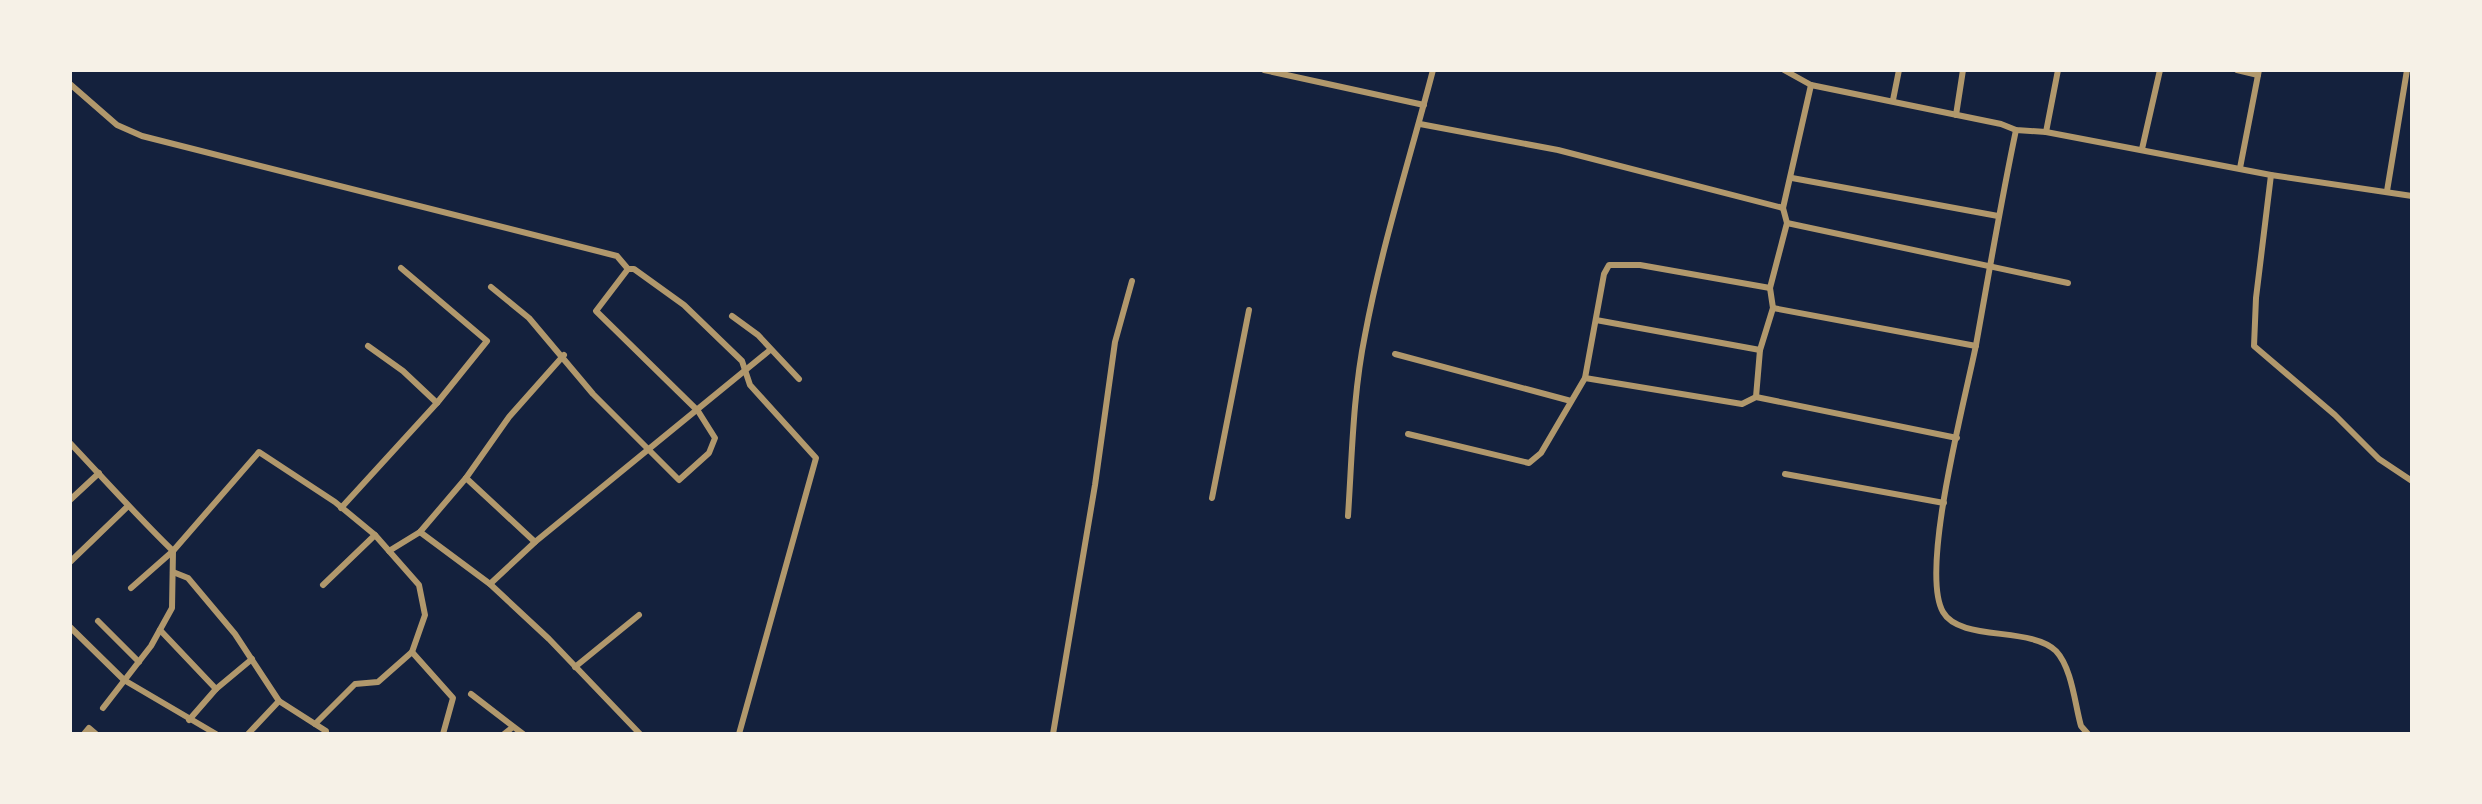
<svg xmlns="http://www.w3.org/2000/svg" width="2482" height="804" font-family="'PT Sans',sans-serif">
<rect width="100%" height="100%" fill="#14213d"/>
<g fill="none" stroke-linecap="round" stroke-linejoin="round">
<g stroke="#b1986c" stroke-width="6">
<polyline points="1264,70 1424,105"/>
<polyline points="1784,70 1811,85 2001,124 2016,130 2046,132 2271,175 2412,196"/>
<polyline points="2237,70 2258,75"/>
<polyline points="70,84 117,125 142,136 617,256 628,269 634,269 684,305 742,361 750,385 816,458 739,734"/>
<polyline points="1893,100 1899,70"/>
<polyline points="1956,115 1963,70"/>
<polyline points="1420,124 1558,150 1783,208"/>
<path d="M 2016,130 C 2001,201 1989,273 1976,345 C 1966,396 1919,571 1943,612 C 1960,642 2031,626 2056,651 C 2072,668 2075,705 2081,726 L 2088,734"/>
<polyline points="2046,132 2058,70"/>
<polyline points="2142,149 2160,70"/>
<polyline points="2240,168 2259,70"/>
<polyline points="2271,175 2256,298 2254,346 2335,415 2379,459 2412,481"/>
<polyline points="1792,178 1998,216"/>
<polyline points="2387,191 2407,70"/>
<polyline points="1787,223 2068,283"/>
<polyline points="491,287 529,318 593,394 679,480 709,453 715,438 698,411 596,311 628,269"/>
<polyline points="1773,308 1976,346"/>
<polyline points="732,316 758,335 799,379"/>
<polyline points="1596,320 1760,350"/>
<polyline points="368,346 403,371 437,403"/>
<polyline points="1395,354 1571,401"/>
<polyline points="1585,378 1742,404 1756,397 1957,438"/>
<polyline points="1756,397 1760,350 1773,308 1770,288 1787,223 1783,208 1811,85"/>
<polyline points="1408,434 1529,463 1541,453 1585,378 1604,274 1609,265 1640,265 1770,288"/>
<path d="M 70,443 C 104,479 137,516 173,551 L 131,588"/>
<polyline points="1785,474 1944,503"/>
<polyline points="466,478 535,542"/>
<polyline points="1212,498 1249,310"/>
<polyline points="70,500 99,473"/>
<polyline points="341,508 437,403 487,341 401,268"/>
<path d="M 1348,516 C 1352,456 1353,394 1365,335 C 1382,245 1410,158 1433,70"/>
<polyline points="420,532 490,584 549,639 640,734"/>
<polyline points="389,551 420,532 466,478 509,417 564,355"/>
<polyline points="70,562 127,507"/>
<polyline points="173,572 188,578 235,634 279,701 315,724"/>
<polyline points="490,584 535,542 770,350"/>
<polyline points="323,585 375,535"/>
<polyline points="98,621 139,662"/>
<polyline points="70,627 124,680 216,734"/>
<polyline points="160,630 216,689"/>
<polyline points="412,652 453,698 443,734"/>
<polyline points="575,667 639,615"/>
<polyline points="471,694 523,734"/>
<polyline points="103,708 151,646 172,608 173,551 259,452 335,502 375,535 419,585 425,615 412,652 378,682 355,684 315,724 326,731 326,734"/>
<polyline points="189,720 216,689 252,659"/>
<polyline points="84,734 89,728 96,734"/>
<polyline points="248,734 279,701"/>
<polyline points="504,734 513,727"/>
<polyline points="1053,734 1095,485 1115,342 1132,281"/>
</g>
</g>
<rect width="2482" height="804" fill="none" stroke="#f6f1e7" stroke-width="144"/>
</svg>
